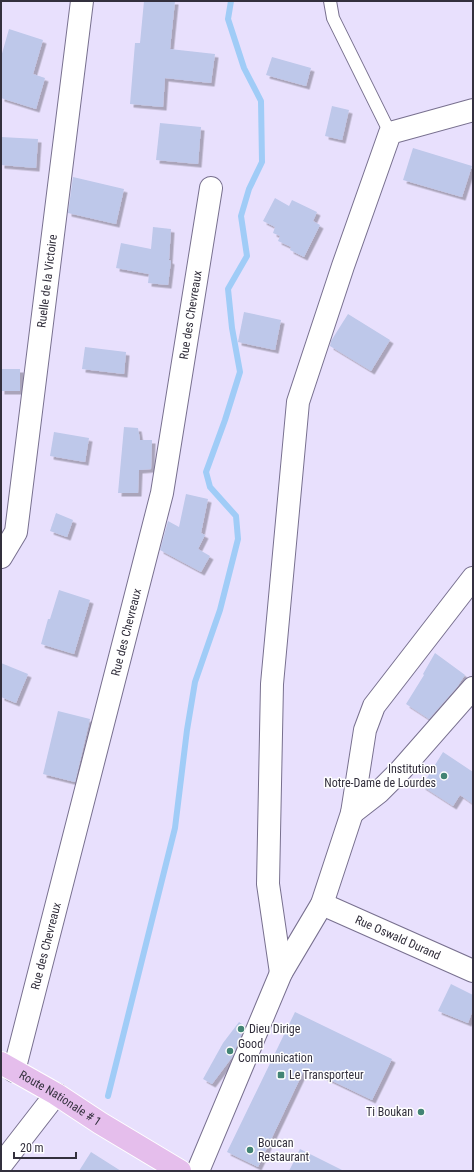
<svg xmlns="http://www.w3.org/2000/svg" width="474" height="1172" font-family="'Roboto Condensed',sans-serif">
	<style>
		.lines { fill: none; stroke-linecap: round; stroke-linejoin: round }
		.stream { stroke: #a0ccf7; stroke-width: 6 }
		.building { fill: #bec8ea; filter: url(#shadow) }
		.lane-casing { stroke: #78708f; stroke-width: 14 }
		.street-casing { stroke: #78708f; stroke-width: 24 }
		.primary-casing { stroke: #fff; stroke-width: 24 }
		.lane { stroke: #fff; stroke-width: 12 }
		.street { stroke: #fff; stroke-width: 22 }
		.primary { stroke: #e5beec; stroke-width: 22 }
		.poi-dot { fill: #428474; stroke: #fff; stroke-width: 1.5 }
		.labels { text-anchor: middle; stroke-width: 3; stroke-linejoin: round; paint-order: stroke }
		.street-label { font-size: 12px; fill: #33303d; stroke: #fff }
		.poi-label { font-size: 12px; fill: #33303d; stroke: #fff; text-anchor: start }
	</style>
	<defs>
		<filter id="shadow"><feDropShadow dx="3.5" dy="3.5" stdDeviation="0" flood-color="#0004"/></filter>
	</defs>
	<rect width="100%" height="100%" fill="#e8e0fd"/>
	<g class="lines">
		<!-- stream -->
		<path class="stream" d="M 108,1096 L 175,828 L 187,730 L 195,682 L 220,610 L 238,539 L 236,516 L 210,487 L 206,472 L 225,420 L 240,372 L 232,328 L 228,289 L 247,256 L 241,216 L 249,189 L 262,162 L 261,101 L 244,68 L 228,19 L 231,1"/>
	</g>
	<!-- building -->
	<g class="building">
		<path d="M 144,1 L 175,1 L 170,49 L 215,54 L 211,83 L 165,78 L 163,107 L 130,104 L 135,43 L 140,43 Z"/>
		<path d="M 9,29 L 43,40 L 33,74 L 45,78 L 36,109 L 1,98 L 1,57 Z"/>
		<path d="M 272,57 L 311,68 L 306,86 L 266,75 Z"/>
		<path d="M 332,106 L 349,110 L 342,140 L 325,136 Z"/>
		<path d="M 160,123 L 201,127 L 198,164 L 156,160 Z"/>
		<path d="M 1,137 L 38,139 L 36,168 L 1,165 Z"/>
		<path d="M 413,148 L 472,166 L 462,197 L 403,180 Z"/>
		<path d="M 73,177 L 124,189 L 116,224 L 68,213 Z"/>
		<path d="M 275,198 L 289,206 L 292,200 L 317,212 L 313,221 L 320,225 L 304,257 L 290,250 L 291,247 L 278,241 L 280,236 L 273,233 L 275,227 L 263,221 Z"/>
		<path d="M 153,227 L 171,229 L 169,260 L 171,261 L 168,285 L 148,283 L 149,274 L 116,268 L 121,243 L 151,249 Z"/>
		<path d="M 244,312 L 281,320 L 275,350 L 238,342 Z"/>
		<path d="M 348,314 L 390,340 L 371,371 L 330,346 L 331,341 Z"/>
		<path d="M 85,347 L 126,352 L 124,374 L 82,369 Z"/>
		<rect x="1" y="369" width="19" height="22"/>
		<path d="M 124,427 L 138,428 L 140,440 L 152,440 L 151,469 L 139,470 L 138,493 L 118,493 Z"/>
		<path d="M 54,432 L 89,438 L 85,462 L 50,456 Z"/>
		<path d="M 186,494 L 208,499 L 201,533 L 205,535 L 198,549 L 210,556 L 201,572 L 160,550 L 168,521 L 179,527 Z"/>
		<path d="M 56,513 L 73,520 L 67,537 L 50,531 Z"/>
		<path d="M 59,590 L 90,600 L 74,654 L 41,644 L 48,619 L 50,619 Z"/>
		<path d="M 435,653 L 465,675 L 457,687 L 429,719 L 406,704 L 424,675 L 423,674 Z"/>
		<path d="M 1,663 L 28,674 L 16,703 L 1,697 Z"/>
		<path d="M 58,711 L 90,719 L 75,782 L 43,774 Z"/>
		<path d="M 443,752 L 473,772 L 473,804 L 460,795 L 453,806 L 422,786 Z"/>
		<path d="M 451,984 L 473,995 L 473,1010 L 468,1023 L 438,1011 Z"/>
		<path d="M 295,1012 L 392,1059 L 372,1100 L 305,1068 L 258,1167 L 227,1152 Z"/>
		<path d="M 239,1022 L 245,1026 L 233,1056 L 212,1084 L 203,1079 L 223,1043 Z"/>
		<path d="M 300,1149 L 344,1171 L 289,1171 Z"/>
		<path d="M 91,1152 L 121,1171 L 79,1171 Z"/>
	</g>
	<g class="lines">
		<!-- lane casing -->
		<g class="lane-casing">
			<path id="lane" d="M 330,1 L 333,18 L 390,133"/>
		</g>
		<!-- street casing -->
		<g class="street-casing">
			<g id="street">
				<path id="s1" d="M 1,557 L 16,532 L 82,1"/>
				<path d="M 352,813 L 379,792 L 401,770 L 473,688"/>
				<path id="s2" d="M 322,904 L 473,971"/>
				<path d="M 281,973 L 268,884 L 272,684 L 298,402 L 343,266 L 390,133 L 473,110"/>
				<path id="s3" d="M 14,1071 L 162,493 L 211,188"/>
				<path d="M 1,1165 L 56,1094"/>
				<path d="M 198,1171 L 281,973 L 322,904 L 352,813 L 365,730 L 374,706 L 473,578"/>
			</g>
		</g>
		<!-- primary casing -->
		<g class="primary-casing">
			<g id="primary">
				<path id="s4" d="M 1,1063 L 56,1094 L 100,1123 L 180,1171"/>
			</g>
		</g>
		<!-- lane -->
		<use href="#lane" class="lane"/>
		<!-- street -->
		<use href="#street" class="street"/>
		<!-- primary -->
		<use href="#primary" class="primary"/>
	</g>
	<!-- markers -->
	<g class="poi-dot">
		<circle cx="444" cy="776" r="4"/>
		<circle cx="241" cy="1029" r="4"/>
		<circle cx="230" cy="1051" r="4"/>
		<rect x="277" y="1071" width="8" height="8" rx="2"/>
		<circle cx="421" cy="1112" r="4"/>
		<circle cx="250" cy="1150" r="4"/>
	</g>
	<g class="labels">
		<!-- street labels -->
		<g class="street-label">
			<text dy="4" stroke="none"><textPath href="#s1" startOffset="282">Ruelle de la Victoire</textPath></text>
			<text dy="4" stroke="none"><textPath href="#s3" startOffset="777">Rue des Chevreaux</textPath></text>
			<text dy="4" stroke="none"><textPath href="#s3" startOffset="453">Rue des Chevreaux</textPath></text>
			<text dy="4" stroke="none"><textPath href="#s2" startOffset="83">Rue Oswald Durand</textPath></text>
			<text dy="4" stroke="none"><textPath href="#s3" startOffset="129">Rue des Chevreaux</textPath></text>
			<text dy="4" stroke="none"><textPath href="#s4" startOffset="69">Route Nationale # 1</textPath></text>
		</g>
		<!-- poi labels -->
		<g class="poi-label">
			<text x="436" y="773" text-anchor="end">Institution<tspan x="436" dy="14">Notre-Dame de Lourdes</tspan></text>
			<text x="249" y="1033">Dieu Dirige</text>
			<text x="238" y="1048">Good<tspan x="238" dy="14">Communication</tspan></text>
			<text x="289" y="1079">Le Transporteur</text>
			<text x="413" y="1116" text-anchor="end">Ti Boukan</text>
			<text x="258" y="1147">Boucan<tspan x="258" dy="14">Restaurant</tspan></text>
		</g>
	</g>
	<!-- border -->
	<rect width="474" height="1172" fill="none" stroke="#33303d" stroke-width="4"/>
	<!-- scale -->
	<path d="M14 1152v6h62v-6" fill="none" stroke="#33303d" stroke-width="2"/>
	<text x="20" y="1152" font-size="12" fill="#33303d" stroke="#ffffff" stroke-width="3" paint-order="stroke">20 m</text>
</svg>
